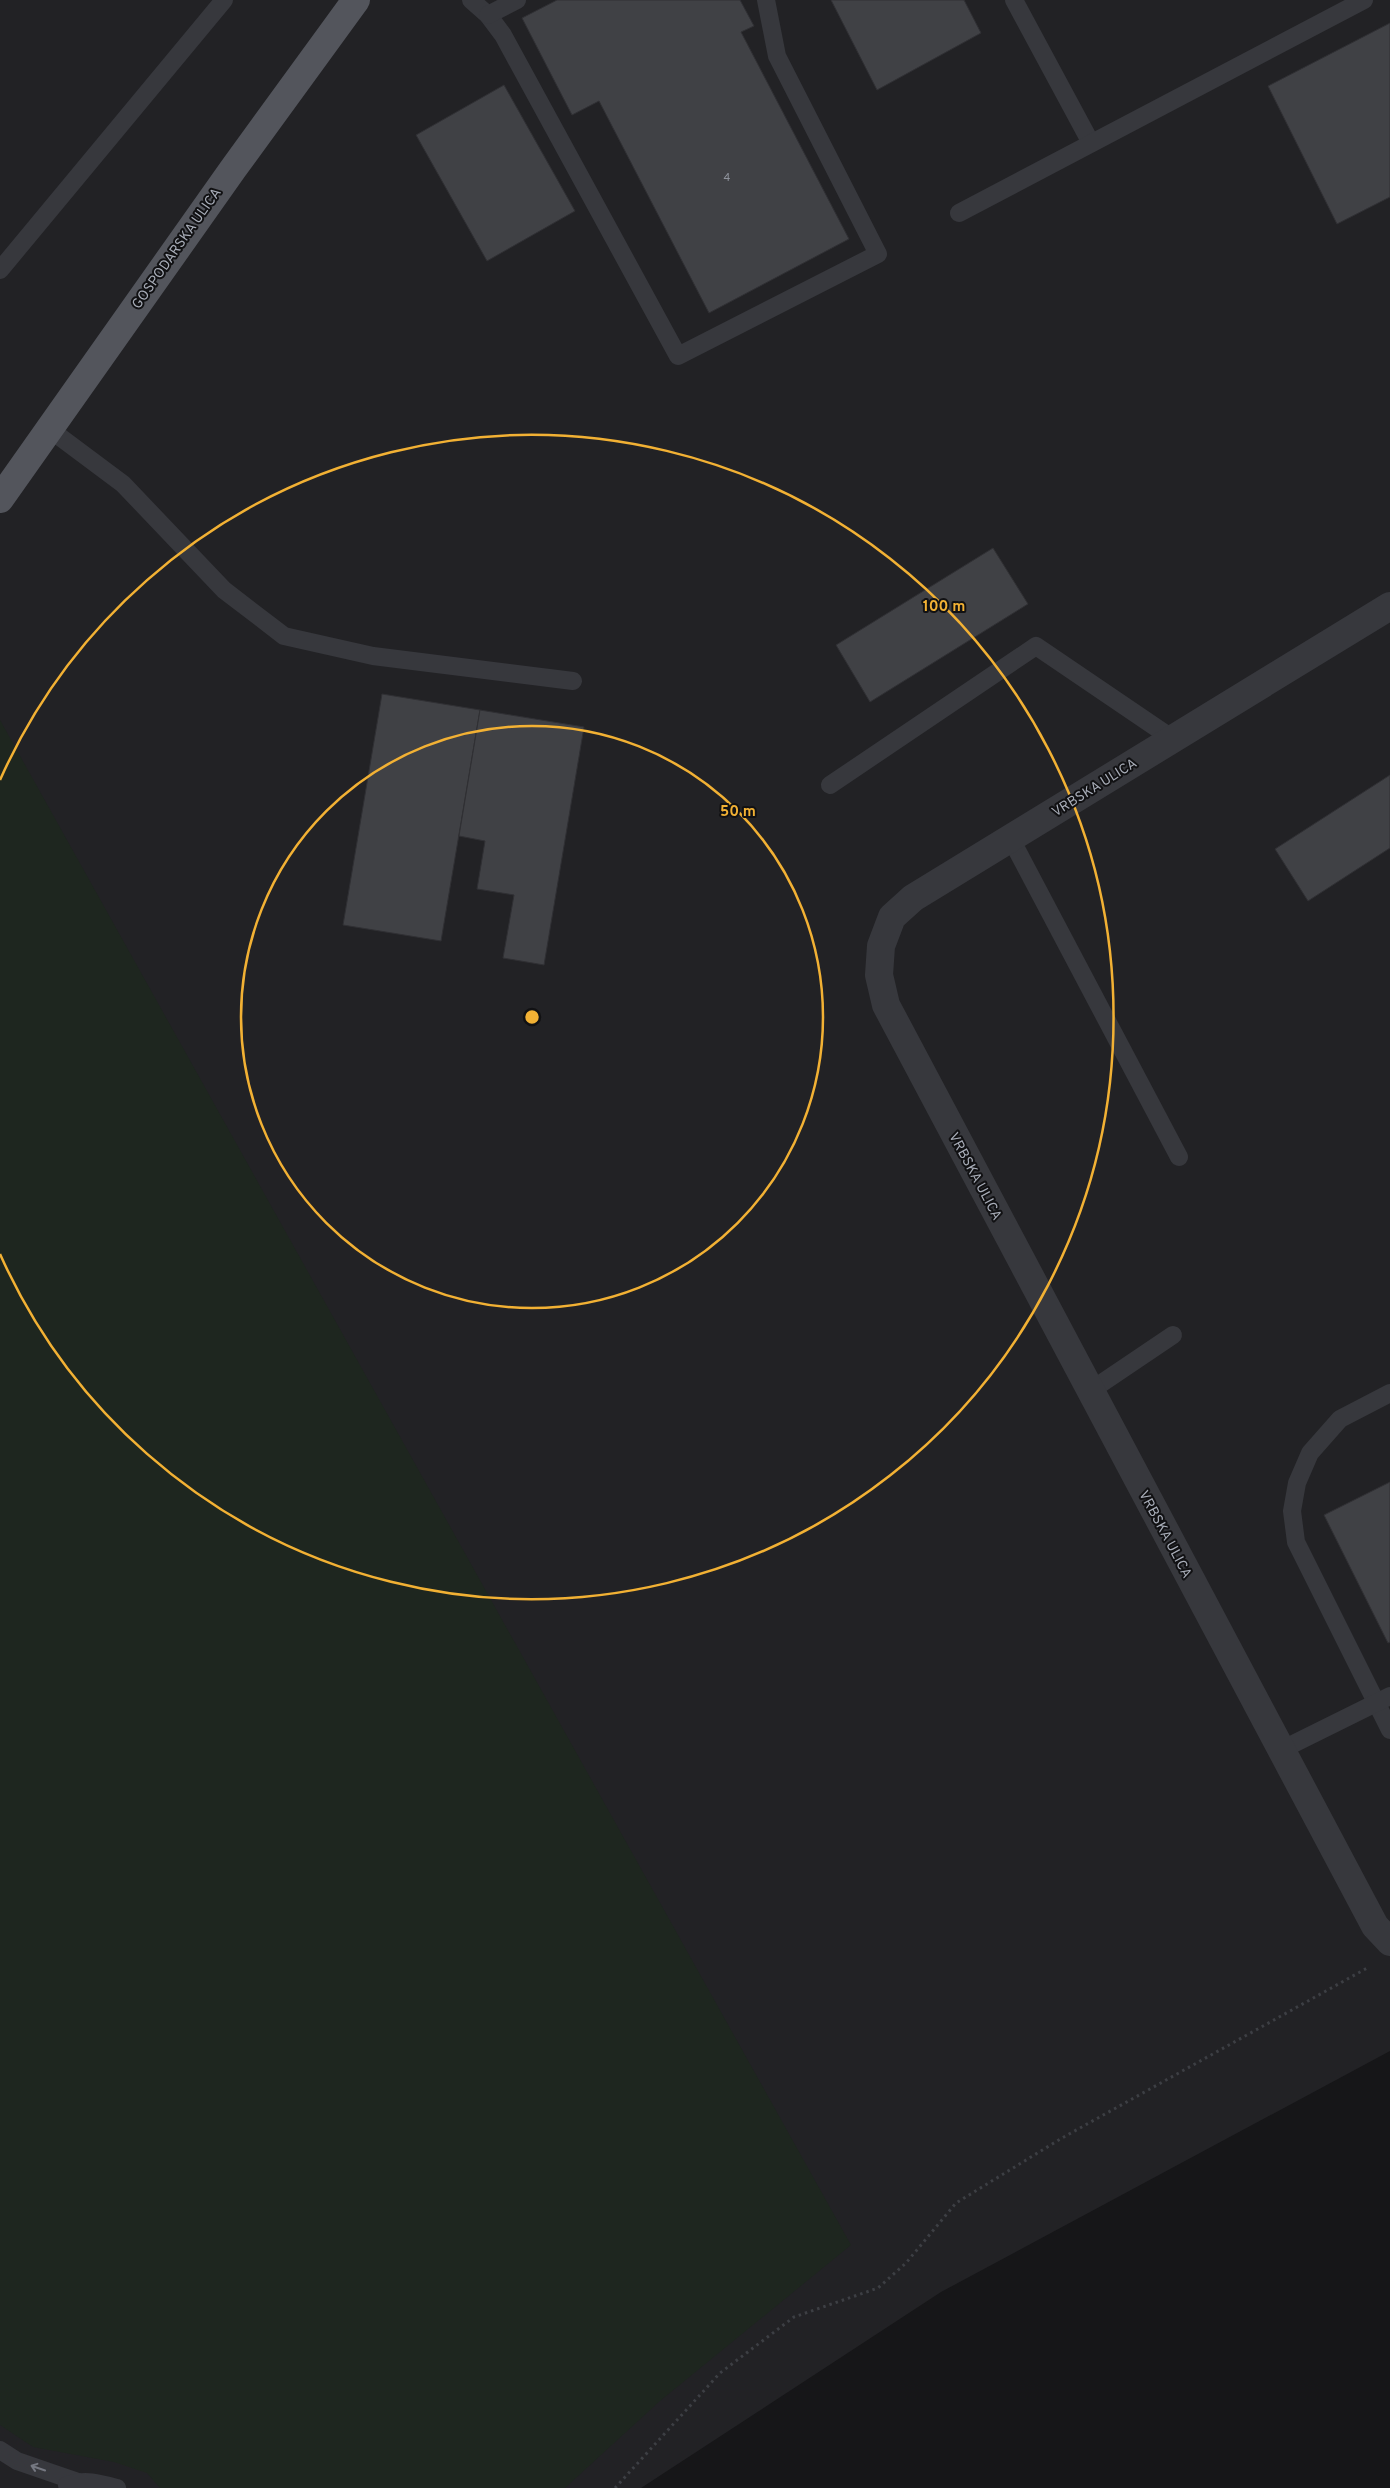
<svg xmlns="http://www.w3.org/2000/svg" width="1390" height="2488" font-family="Overpass,sans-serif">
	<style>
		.built { fill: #222225 }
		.green { fill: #1e261f }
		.building { fill: #404145; stroke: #303034 }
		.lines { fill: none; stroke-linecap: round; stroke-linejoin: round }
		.path { stroke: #3d3f44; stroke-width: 3; stroke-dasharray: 2.5 4; stroke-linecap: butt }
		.lane { stroke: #37383d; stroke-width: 18 }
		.street { stroke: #37383d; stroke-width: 28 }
		.primary { stroke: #53555c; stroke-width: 28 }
		.oneway { stroke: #757881 }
		.ring { fill: none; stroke: #f2b134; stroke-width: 2.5 }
		.labels { text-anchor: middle; stroke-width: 4; stroke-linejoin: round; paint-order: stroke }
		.number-label { font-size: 11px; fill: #8e929b }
		.street-label { font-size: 14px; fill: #a8adb8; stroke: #111113 }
		.centre { fill: #f2b134; stroke: #111113; stroke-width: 2.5 }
		.ring-label { font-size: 15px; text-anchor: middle; font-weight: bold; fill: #f2b134; stroke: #111113; stroke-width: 4; stroke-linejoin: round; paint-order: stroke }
	</style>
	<rect width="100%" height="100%" fill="#161618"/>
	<!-- built -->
	<path class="built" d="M 0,0 L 1390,0 L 1390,2051 L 941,2292 L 641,2488 L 0,2488 Z"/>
	<!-- green -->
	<path class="green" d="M 0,720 L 851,2245 L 660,2401 L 565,2488 L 160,2488 L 147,2473 L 114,2462 L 33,2447 L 0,2425 Z"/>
	<!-- building -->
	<g class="building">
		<path d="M 557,0 L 740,0 L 754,26 L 741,32 L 849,239 L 709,313 L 599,101 L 572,115 L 522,18 Z"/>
		<path d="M 831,0 L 964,0 L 981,33 L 877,90 Z"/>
		<path d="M 1390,23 L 1390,197 L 1337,224 L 1268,86 Z"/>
		<path d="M 504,85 L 575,211 L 487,261 L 416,135 Z"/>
		<path d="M 993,548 L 1028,604 L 870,702 L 836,645 Z"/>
		<path d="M 382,694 L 480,710 L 441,941 L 343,925 Z"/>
		<path d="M 480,710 L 584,727 L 544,965 L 503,958 L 514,895 L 477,889 L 485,841 L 459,836 Z"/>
		<path d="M 1390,775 L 1390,848 L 1308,901 L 1275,849 Z"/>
		<path d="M 1390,1482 L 1390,1642 L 1388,1643 L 1324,1515 Z"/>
	</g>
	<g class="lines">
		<!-- path -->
		<path class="path" d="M 615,2488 L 720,2373 L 794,2317 L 878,2288 L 906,2263 L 956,2203 L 1062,2138 L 1369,1967"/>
		<!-- lane -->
		<g class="lane">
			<path d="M 471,0 L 488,15 L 503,35 L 678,356 L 878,254 L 777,56 L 766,0"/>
			<path d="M 1014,0 L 1091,143"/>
			<path d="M 488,15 L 517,0"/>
			<path d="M 959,213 L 1364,0"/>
			<path d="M 0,270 L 224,0"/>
			<path d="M 48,428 L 123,484 L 224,590 L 284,636 L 373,656 L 573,681"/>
			<path d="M 830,785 L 1036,646 L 1173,739"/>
			<path d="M 1011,839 L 1179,1157"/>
			<path d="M 1090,1391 L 1173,1335"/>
			<path d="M 1390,1393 L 1340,1419 L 1310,1453 L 1297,1483 L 1292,1511 L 1296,1542 L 1390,1730"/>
			<path d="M 1281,1750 L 1390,1696"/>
			<path d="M 0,2450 L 17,2461 L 78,2482"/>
			<path d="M 67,2485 C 85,2479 99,2483 117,2488"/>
		</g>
		<!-- street -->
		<path class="street" d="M 1390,606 L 913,898 L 892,917 L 881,946 L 879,975 L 886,1005 L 1375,1926 L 1390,1942"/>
		<!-- primary -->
		<path class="primary" d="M 0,499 L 233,169 L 356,0"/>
	</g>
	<!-- one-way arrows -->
	<defs><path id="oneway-shaft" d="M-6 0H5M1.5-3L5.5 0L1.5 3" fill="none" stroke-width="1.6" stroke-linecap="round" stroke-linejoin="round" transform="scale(1.25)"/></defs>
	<use class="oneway" href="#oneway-shaft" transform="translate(38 2468) rotate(-161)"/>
	<!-- distance rings -->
	<g class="ring">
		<circle cx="532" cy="1017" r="291"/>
		<path d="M0 780A582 582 0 1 1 0 1254"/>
	</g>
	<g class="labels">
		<!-- number labels -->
		<g class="number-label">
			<text x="727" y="181">4</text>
		</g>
		<!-- street labels -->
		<g class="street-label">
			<text transform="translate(176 248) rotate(-55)" y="5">GOSPODARSKA ULICA</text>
			<text transform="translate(1094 787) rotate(-32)" y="5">VRBSKA ULICA</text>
			<text transform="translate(976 1176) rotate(62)" y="5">VRBSKA ULICA</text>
			<text transform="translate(1166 1534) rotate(62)" y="5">VRBSKA ULICA</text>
		</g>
	</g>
	<circle cx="532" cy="1017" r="8" class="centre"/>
	<g class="ring-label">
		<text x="944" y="611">100 m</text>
		<text x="738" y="816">50 m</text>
	</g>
</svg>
